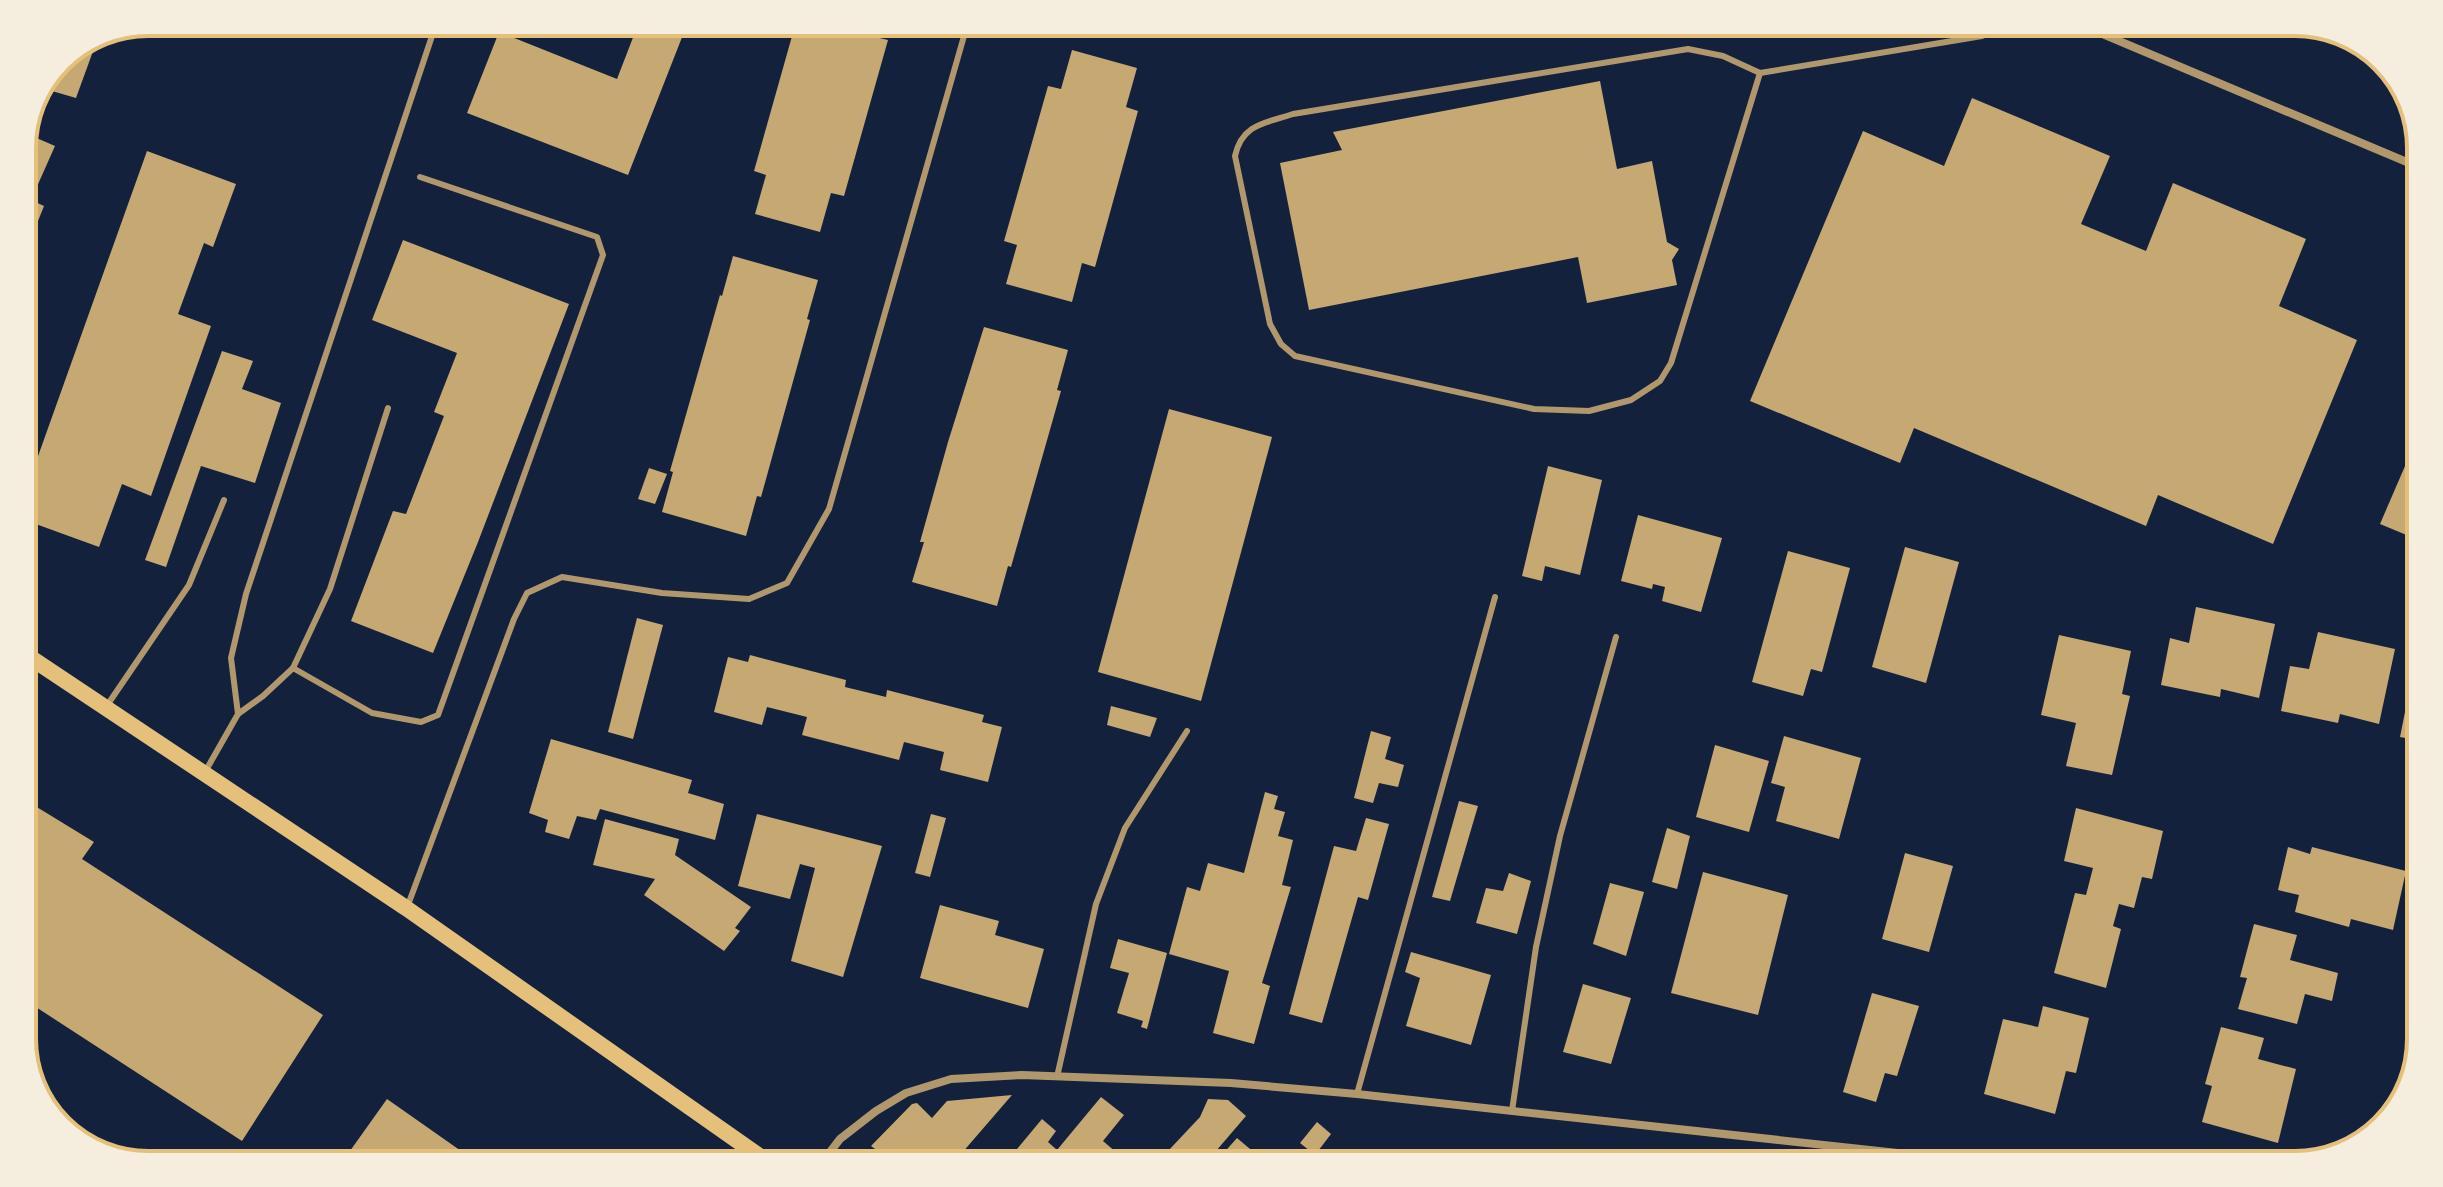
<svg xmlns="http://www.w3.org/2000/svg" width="2443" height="1187" font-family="Signika,sans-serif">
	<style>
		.building { fill: #c6a872 }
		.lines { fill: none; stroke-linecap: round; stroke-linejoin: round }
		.service { stroke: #b1986c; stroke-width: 6 }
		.minor { stroke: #b1986c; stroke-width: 8 }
		.secondary { stroke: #e5c07b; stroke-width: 16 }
		.rim { fill: none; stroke: #e5c07b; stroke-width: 4 }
	</style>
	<rect width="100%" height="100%" fill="#14213d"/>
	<!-- building -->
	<g class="building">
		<path d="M 639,22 L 688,22 L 628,175 L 467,113 L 499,32 L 617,79 Z"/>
		<path d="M 796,22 L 879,22 L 875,37 L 888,40 L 844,196 L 831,193 L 820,232 L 755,214 L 766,175 L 754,171 Z"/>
		<path d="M 1330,22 L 1404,22 L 1401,26 L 1369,37 Z"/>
		<path d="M 96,43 L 76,98 L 45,89 L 59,58 Z"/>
		<path d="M 1072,50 L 1137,68 L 1126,107 L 1138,111 L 1095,267 L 1082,263 L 1072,302 L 1006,284 L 1017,245 L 1004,241 L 1048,86 L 1061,89 Z"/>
		<path d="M 1600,81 L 1617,169 L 1652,161 L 1667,242 L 1679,249 L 1672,260 L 1677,285 L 1587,303 L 1578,257 L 1309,310 L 1280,163 L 1342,150 L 1333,132 Z"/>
		<path d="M 1972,98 L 2110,156 L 2081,224 L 2146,251 L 2173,183 L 2306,239 L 2279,306 L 2357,340 L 2273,544 L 2158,495 L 2146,526 L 1914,428 L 1900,463 L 1750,401 L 1863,131 L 1944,166 Z"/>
		<path d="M 25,133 L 55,146 L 31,200 L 44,206 L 22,261 L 22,140 Z"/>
		<path d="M 147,151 L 236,184 L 213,247 L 204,243 L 178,314 L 211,326 L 151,496 L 122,484 L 99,547 L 22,519 L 22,501 Z"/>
		<path d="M 403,240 L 569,304 L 478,542 L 433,653 L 351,621 L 393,511 L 406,514 L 444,416 L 434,412 L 457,353 L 372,320 Z"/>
		<path d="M 733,256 L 818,280 L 807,319 L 810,320 L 761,497 L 757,496 L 746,536 L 662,512 L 673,472 L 670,471 L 720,295 L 722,296 Z"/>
		<path d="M 984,327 L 1068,350 L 1057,390 L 1061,391 L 1011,567 L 1008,566 L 997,606 L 912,582 L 924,542 L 920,542 L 948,442 Z"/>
		<path d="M 222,351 L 253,361 L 242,389 L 281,403 L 255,483 L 201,466 L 166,567 L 145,560 Z"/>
		<path d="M 1169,409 L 1272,437 L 1201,701 L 1098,672 Z"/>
		<path d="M 2421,429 L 2421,541 L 2380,524 Z"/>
		<path d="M 1548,466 L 1602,480 L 1580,575 L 1545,566 L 1542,581 L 1522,576 Z"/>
		<path d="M 649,468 L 667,474 L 655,504 L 638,499 Z"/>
		<path d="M 1638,515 L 1722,538 L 1701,612 L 1662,601 L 1665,587 L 1653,584 L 1652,589 L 1621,581 Z"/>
		<path d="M 1905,547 L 1959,562 L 1926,683 L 1872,667 Z"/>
		<path d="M 1788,551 L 1850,568 L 1822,672 L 1811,669 L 1803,696 L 1752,682 Z"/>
		<path d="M 2196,607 L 2275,624 L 2259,698 L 2221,689 L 2220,697 L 2161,685 L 2170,638 L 2189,643 Z"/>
		<path d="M 637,618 L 663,625 L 633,739 L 608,732 Z"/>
		<path d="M 2318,632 L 2395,649 L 2379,724 L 2340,714 L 2338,723 L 2281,711 L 2290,666 L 2309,669 Z"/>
		<path d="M 2059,635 L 2131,651 L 2122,694 L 2130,696 L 2112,775 L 2066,766 L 2076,723 L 2041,715 Z"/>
		<path d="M 750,655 L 846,680 L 845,687 L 886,697 L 887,690 L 984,715 L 982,722 L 1002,727 L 988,782 L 940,770 L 944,752 L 904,742 L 899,760 L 802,735 L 807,717 L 767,707 L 762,725 L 714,712 L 728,657 L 748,662 Z"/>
		<path d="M 2409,692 L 2421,694 L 2421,741 L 2400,737 Z"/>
		<path d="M 1111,706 L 1157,718 L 1150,737 L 1107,725 Z"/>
		<path d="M 1371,731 L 1391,737 L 1385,759 L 1404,765 L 1398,787 L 1379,783 L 1373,803 L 1354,798 Z"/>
		<path d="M 1784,736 L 1861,758 L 1839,839 L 1776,821 L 1785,787 L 1771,783 Z"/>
		<path d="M 551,739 L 692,780 L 688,793 L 724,804 L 715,840 L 600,809 L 596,820 L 577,816 L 569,839 L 545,832 L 548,820 L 529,813 Z"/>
		<path d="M 1715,745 L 1769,761 L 1749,832 L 1696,817 Z"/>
		<path d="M 1265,792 L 1278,796 L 1274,809 L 1285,812 L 1278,836 L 1293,840 L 1282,885 L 1291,887 L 1262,983 L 1270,986 L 1254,1044 L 1213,1033 L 1229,971 L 1169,954 L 1187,887 L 1200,891 L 1208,863 L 1244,873 Z"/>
		<path d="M 22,798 L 94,842 L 82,859 L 323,1015 L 242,1141 L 22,998 Z"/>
		<path d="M 1459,801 L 1478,806 L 1450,901 L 1432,897 Z"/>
		<path d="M 2076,808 L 2163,831 L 2152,879 L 2142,877 L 2134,908 L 2119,904 L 2113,926 L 2121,929 L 2106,988 L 2054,973 L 2075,893 L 2086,895 L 2093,868 L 2064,861 Z"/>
		<path d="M 757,814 L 882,846 L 843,977 L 791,961 L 815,868 L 800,864 L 790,899 L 738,886 Z"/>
		<path d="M 931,814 L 946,818 L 930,877 L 915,873 Z"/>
		<path d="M 1366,818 L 1389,824 L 1368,900 L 1358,897 L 1322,1023 L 1289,1014 L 1334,846 L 1356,851 Z"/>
		<path d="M 605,819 L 679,839 L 675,855 L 751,907 L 735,928 L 740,931 L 724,951 L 644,895 L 655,879 L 593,865 Z"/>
		<path d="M 1667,828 L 1690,836 L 1677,889 L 1652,882 Z"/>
		<path d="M 2288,847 L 2310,854 L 2312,847 L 2406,871 L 2393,930 L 2351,919 L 2349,927 L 2295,912 L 2299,895 L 2278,890 Z"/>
		<path d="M 1905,853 L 1953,866 L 1929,952 L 1882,939 Z"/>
		<path d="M 1703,872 L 1788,895 L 1758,1015 L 1671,993 Z"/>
		<path d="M 1509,873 L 1531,881 L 1517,934 L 1476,923 L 1486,888 L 1503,891 Z"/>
		<path d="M 1610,883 L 1644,892 L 1626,956 L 1593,944 Z"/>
		<path d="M 940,905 L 999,921 L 995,935 L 1044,949 L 1028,1008 L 920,978 Z"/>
		<path d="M 2254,924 L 2297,935 L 2290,960 L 2338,973 L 2332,1001 L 2305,994 L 2297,1024 L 2238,1009 L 2247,978 L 2240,977 Z"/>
		<path d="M 1118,939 L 1167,953 L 1147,1029 L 1141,1027 L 1143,1021 L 1117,1013 L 1129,973 L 1110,968 Z"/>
		<path d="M 1411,952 L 1491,975 L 1471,1045 L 1406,1026 L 1420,978 L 1405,972 Z"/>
		<path d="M 1583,984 L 1631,998 L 1611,1064 L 1563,1052 Z"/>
		<path d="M 1872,993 L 1919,1006 L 1897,1076 L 1885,1073 L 1876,1102 L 1843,1092 Z"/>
		<path d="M 2043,1006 L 2089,1018 L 2076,1073 L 2066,1071 L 2055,1114 L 1984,1094 L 2003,1019 L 2038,1027 Z"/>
		<path d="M 2221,1027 L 2264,1038 L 2258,1059 L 2296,1069 L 2278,1143 L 2202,1122 L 2212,1086 L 2205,1084 Z"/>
		<path d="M 1012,1095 L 955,1161 L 960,1165 L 897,1165 L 871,1146 L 912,1104 L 917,1103 L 932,1118 L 947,1101 Z"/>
		<path d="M 1101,1097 L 1124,1115 L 1103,1141 L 1131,1165 L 1015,1165 L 1008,1160 L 1042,1119 L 1056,1131 L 1048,1142 L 1057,1150 Z"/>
		<path d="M 387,1099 L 481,1165 L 340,1165 Z"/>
		<path d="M 1208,1099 L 1228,1100 L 1246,1116 L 1204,1165 L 1184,1165 L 1168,1151 L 1200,1117 Z"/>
		<path d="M 1317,1122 L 1331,1134 L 1315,1155 L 1300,1143 Z"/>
		<path d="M 1237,1138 L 1269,1165 L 1213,1165 Z"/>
	</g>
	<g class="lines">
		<!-- service -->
		<g class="service">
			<path d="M 1760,73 L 1723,56 L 1688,49 L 1293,114 C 1265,123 1242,124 1235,156 L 1270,324 L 1281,344 L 1295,356 L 1534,409 L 1589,411 L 1631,400 L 1660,381 L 1671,363 L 1760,73 L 1982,36 L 2014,22"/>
			<path d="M 293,668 L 372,713 L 421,722 L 438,715 L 603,255 L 597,237 L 420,177"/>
			<path d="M 106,707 L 189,585 L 224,500"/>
			<path d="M 238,714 L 231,658 L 246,594 L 433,33"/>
			<path d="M 205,772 L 238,714 L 263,696 L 293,668 L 330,589 L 388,408"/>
			<path d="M 408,905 L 514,619 L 527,593 L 562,577 L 662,593 L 749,599 L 787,583 L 829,509 L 968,22"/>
			<path d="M 1057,1077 L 1096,904 L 1125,828 L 1187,731"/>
			<path d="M 1357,1094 L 1495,597"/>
			<path d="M 1512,1111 L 1536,947 L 1560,836 L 1616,637"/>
		</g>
		<!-- minor -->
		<g class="minor">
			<path d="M 2074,22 L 2421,168"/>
			<path d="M 820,1165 L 840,1139 L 876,1111 L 906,1093 L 951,1079 L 1022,1075 L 1231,1083 L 1357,1094 L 2008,1165"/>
		</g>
		<!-- secondary -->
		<path class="secondary" d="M 22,652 L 406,908 L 772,1165"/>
	</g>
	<!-- crop -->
	<path d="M0 0H2443V1187H0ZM148 36H2295A112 112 0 0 1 2407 148V1039A112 112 0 0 1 2295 1151H148A112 112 0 0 1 36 1039V148A112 112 0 0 1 148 36Z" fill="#f5edde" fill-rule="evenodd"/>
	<path class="rim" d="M148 36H2295A112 112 0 0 1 2407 148V1039A112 112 0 0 1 2295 1151H148A112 112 0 0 1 36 1039V148A112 112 0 0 1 148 36Z"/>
</svg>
